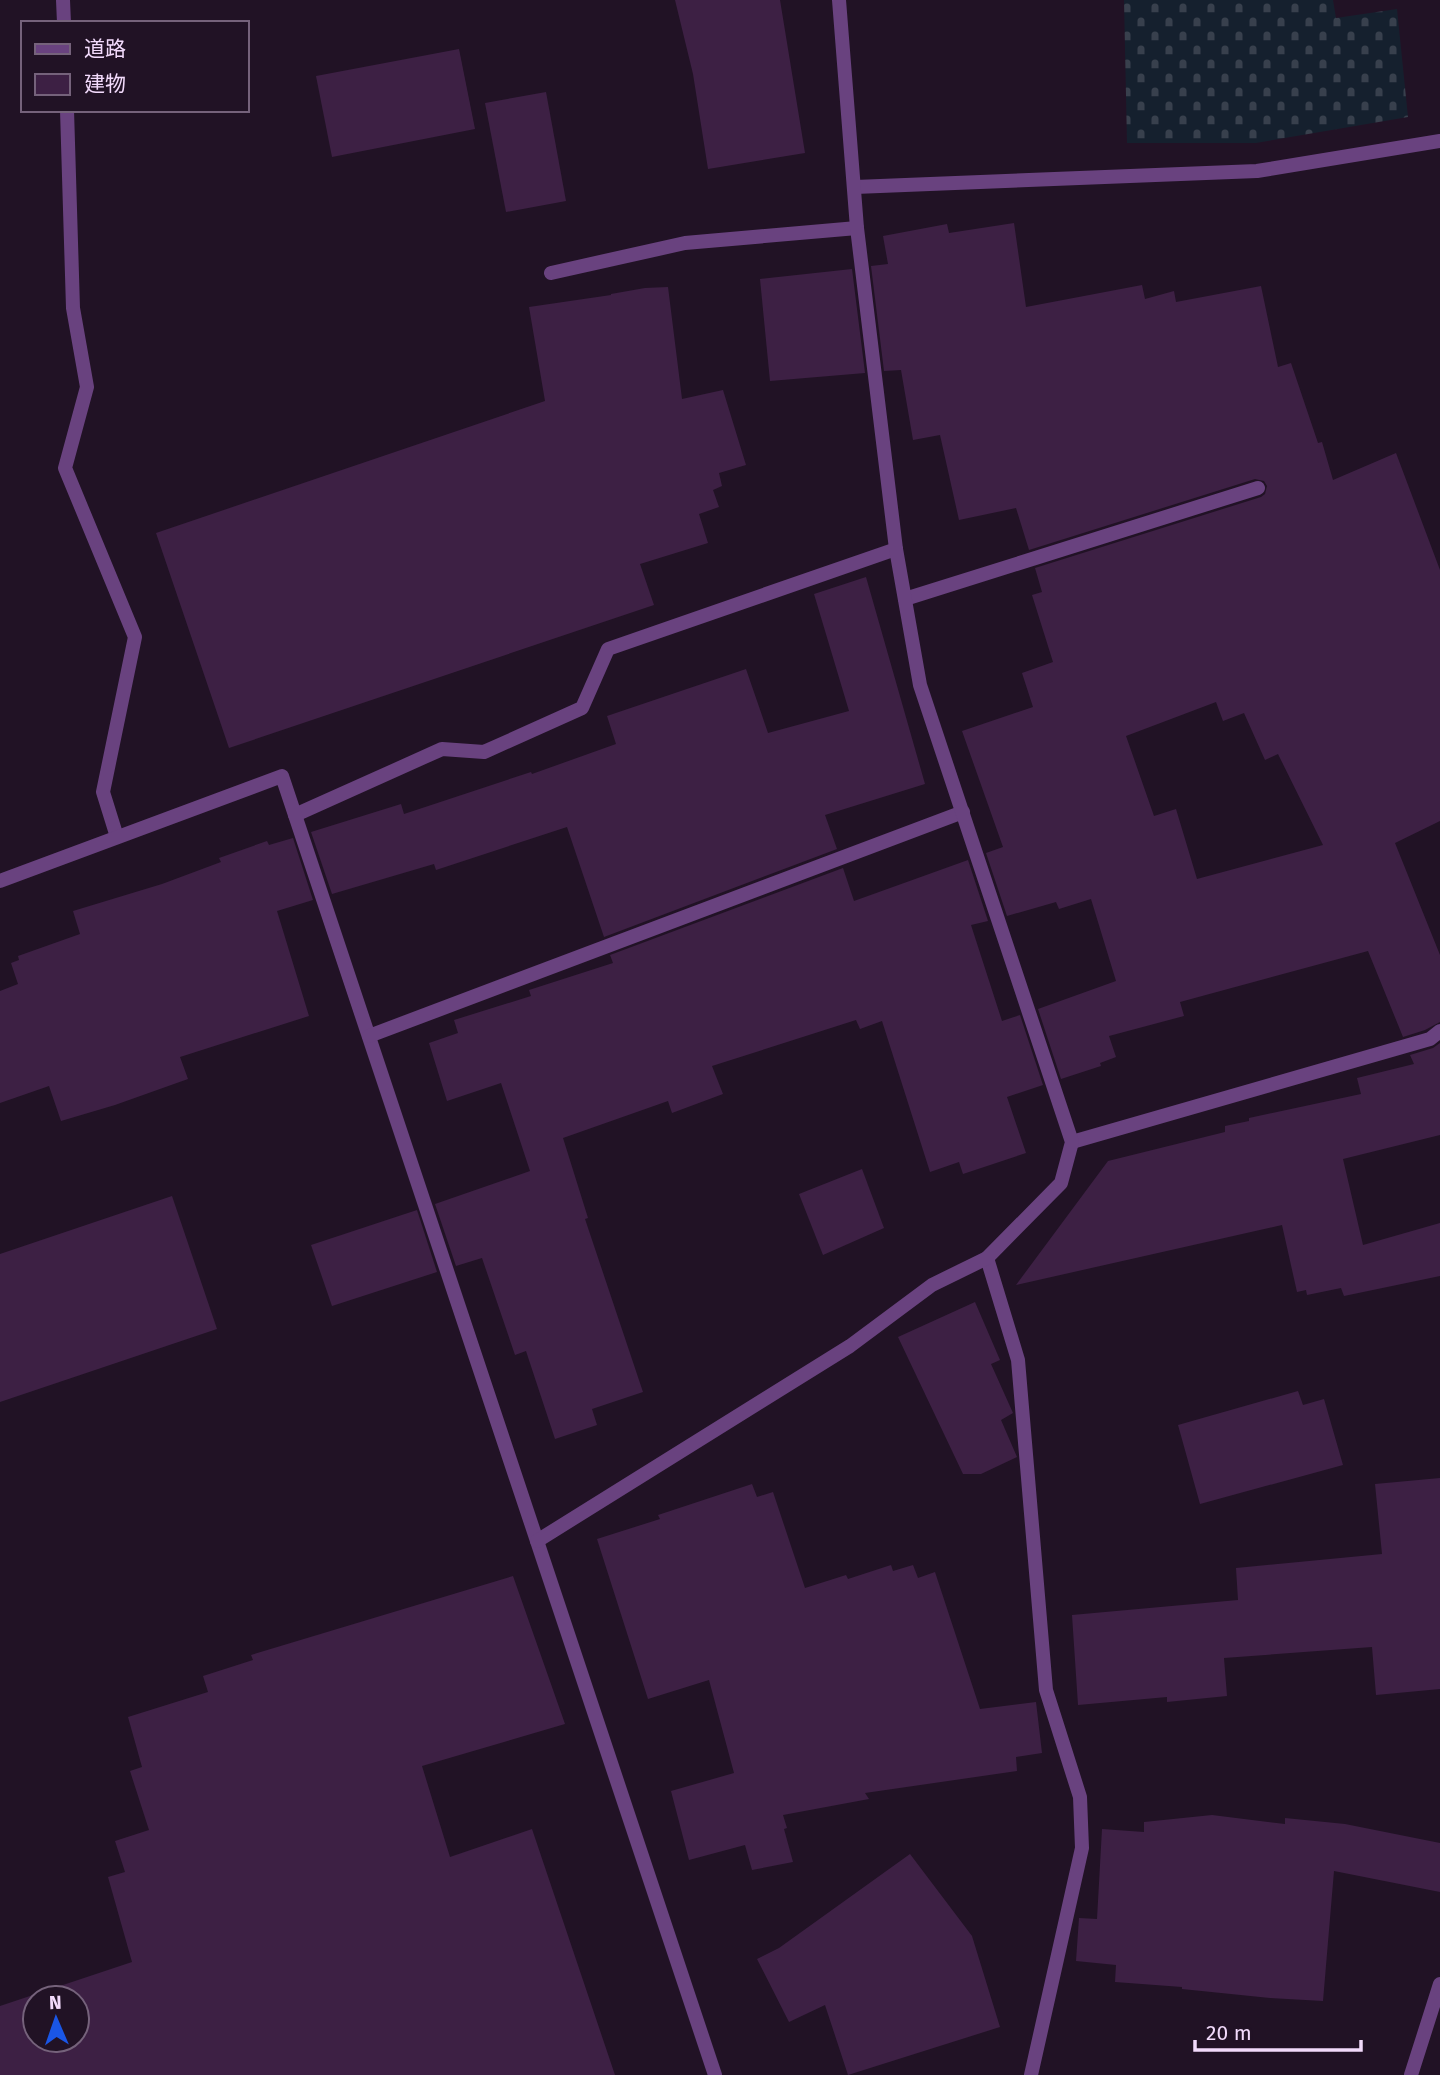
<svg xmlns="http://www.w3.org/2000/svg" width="1440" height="2075" font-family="'Fira Sans','Noto Sans JP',sans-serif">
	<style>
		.cemetery { fill: url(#cemetery-stones) }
		.building { fill: #3d2044; fill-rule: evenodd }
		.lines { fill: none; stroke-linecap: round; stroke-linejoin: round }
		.service { stroke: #69427f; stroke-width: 14 }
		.minor { stroke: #69427f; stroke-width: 14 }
	</style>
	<defs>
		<pattern id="cemetery-stones" width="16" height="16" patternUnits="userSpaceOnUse" patternTransform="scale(1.75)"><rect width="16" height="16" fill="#15202e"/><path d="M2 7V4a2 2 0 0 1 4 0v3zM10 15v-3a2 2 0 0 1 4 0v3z" fill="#38404d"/></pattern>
	</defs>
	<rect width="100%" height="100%" fill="#211225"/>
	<!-- cemetery -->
	<path class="cemetery" d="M 1124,0 L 1333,0 L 1336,18 L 1397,9 L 1408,117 L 1256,143 L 1127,143 Z"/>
	<!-- building -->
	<g class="building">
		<path d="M 675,0 L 780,0 L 805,153 L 708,169 L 693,74 Z"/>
		<path d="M 459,49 L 475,129 L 332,157 L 316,76 Z"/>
		<path d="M 546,92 L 566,201 L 506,212 L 485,103 Z"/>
		<path d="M 1014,223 L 1026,307 L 1142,285 L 1145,299 L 1174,291 L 1176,302 L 1261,286 L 1278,367 L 1291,363 L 1318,443 L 1322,442 L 1333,480 L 1396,453 L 1440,570 L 1440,821 L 1395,843 L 1440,955 L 1440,1022 L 1425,1030 L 1403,1037 L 1368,951 L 1180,1002 L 1184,1016 L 1109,1036 L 1116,1057 L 1100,1063 L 1101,1066 L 1061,1079 L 1038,1009 L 1116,981 L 1091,899 L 1059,909 L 1056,902 L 1007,916 L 986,853 L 1003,847 L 962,731 L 1033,707 L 1022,673 L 1053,662 L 1032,595 L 1042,592 L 1035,568 L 1261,497 L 1265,494 L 1267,486 L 1264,481 L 1255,479 L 1029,550 L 1016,508 L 959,520 L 940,435 L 913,440 L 901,370 L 884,371 L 871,266 L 888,264 L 883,236 L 947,224 L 949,233 ZM 1216,702 L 1223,721 L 1244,713 L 1265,760 L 1278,754 L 1323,845 L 1197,879 L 1176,809 L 1154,816 L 1126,736 Z"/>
		<path d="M 852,269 L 865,373 L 770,381 L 760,279 Z"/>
		<path d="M 668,287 L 682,399 L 723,390 L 746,465 L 719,473 L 722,486 L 713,490 L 719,507 L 699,514 L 708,543 L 640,564 L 654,605 L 229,748 L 156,533 L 545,401 L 529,307 L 611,295 L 611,294 L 645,288 Z"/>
		<path d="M 866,577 L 925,784 L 825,815 L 837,849 L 604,937 L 567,827 L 436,870 L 434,864 L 332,894 L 311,832 L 401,804 L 404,814 L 531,772 L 532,774 L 616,744 L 607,716 L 746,669 L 768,733 L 849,711 L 814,594 Z"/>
		<path d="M 293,838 L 313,900 L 277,911 L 309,1016 L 180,1057 L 188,1079 L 115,1105 L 61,1121 L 49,1086 L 0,1103 L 0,991 L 18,984 L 11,963 L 19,960 L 18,956 L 80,934 L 73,911 L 162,884 L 221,862 L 219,858 L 267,841 L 269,845 Z"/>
		<path d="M 968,860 L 988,921 L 971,925 L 1002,1021 L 1020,1015 L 1043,1085 L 1007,1097 L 1026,1153 L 963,1174 L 959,1162 L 930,1172 L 882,1021 L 860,1029 L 856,1020 L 712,1066 L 723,1094 L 672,1113 L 668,1101 L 563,1138 L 588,1218 L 585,1219 L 643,1392 L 592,1409 L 597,1425 L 555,1439 L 526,1351 L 515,1355 L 482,1258 L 456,1266 L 435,1204 L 530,1171 L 501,1083 L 447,1101 L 429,1043 L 458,1033 L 454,1020 L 531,996 L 529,990 L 613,963 L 610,955 L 843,868 L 854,901 Z"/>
		<path d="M 1440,1043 L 1440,1135 L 1343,1159 L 1363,1245 L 1440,1223 L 1440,1276 L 1344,1296 L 1341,1288 L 1307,1295 L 1306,1290 L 1297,1292 L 1282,1225 L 1016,1285 L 1108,1161 L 1225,1132 L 1225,1126 L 1249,1121 L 1249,1118 L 1361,1094 L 1357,1078 L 1414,1064 L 1410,1055 L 1433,1048 Z"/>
		<path d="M 862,1169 L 884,1228 L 823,1255 L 799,1194 Z"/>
		<path d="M 172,1196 L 217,1329 L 0,1402 L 0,1254 Z"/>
		<path d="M 417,1210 L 437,1272 L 332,1306 L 311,1245 Z"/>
		<path d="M 975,1302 L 1000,1360 L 991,1364 L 1013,1413 L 1001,1420 L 1017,1457 L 981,1474 L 963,1474 L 898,1337 Z"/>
		<path d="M 1298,1391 L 1303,1405 L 1324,1399 L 1343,1465 L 1200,1504 L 1178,1425 Z"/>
		<path d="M 1440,1478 L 1440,1689 L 1376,1695 L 1372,1647 L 1224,1658 L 1227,1696 L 1167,1702 L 1167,1697 L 1078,1705 L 1072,1615 L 1238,1600 L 1236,1568 L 1382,1554 L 1375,1484 Z"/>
		<path d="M 752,1484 L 757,1497 L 773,1492 L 805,1588 L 846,1575 L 848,1579 L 891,1565 L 893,1571 L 913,1565 L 918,1578 L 935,1572 L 980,1709 L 1036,1702 L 1042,1753 L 1016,1757 L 1017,1771 L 865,1793 L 869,1799 L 783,1815 L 787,1828 L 784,1829 L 793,1862 L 752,1870 L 745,1845 L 689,1860 L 671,1791 L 734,1773 L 709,1680 L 648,1699 L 597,1539 L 660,1519 L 658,1515 Z"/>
		<path d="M 513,1576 L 565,1724 L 422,1766 L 450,1857 L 532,1829 L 615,2075 L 0,2075 L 0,2006 L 132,1962 L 108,1877 L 125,1872 L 115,1841 L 149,1830 L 130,1771 L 142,1767 L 128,1717 L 208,1692 L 203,1676 L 253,1660 L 251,1655 ZM 35,1998 L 77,1998 L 77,2040 L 35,2040 Z"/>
		<path d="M 1212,1815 L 1285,1824 L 1285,1818 L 1345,1824 L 1440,1843 L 1440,1892 L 1334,1871 L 1323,2001 L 1270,1998 L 1182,1989 L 1182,1987 L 1115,1982 L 1116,1965 L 1076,1961 L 1079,1918 L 1097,1919 L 1102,1829 L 1144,1832 L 1144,1822 Z"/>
		<path d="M 910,1854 L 972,1936 L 1000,2027 L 848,2075 L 825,2005 L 789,2022 L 757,1959 L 779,1948 Z"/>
	</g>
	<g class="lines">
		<!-- service -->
		<path class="service" d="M 987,1258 L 1018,1360 L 1046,1690 L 1080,1797 L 1082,1848 L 1031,2075"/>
		<!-- minor -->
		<g class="minor">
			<path d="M 63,0 L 64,23"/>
			<path d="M 67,110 L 73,308 L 87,387 L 65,468 L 135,637 L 103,792 L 117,837"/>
			<path d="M 855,187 L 1257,171 L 1440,141"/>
			<path d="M 551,273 L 685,243 L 857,228"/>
			<path d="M 905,599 L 1258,488"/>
			<path d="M 295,815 L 442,749 L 484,752 L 582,708 L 608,649 L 896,549"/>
			<path d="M 0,881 L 282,776 L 715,2075"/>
			<path d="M 369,1036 L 963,812"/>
			<path d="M 1072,1142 L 1430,1039 L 1440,1031"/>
			<path d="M 537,1541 L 850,1346 L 932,1285 L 987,1258 L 1061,1183 L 1072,1142 L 920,685 L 896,549 L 857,228 L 839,0"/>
			<path d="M 1411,2075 L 1440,1984"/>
		</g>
	</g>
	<!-- legend -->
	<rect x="21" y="21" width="228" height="91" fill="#211225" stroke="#75627b" stroke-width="2"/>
	<rect x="35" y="44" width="35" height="10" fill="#69427f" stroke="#75627b" stroke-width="2"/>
	<text x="84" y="56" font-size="21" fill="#f2dafb">道路</text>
	<rect x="35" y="74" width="35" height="21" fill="#3d2044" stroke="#75627b" stroke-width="2"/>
	<text x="84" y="91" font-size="21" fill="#f2dafb">建物</text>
	<!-- north arrow -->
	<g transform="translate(56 2019) rotate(358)"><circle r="33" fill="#211225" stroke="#75627b" stroke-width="2"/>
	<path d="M0-5L12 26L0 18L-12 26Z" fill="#1a56e6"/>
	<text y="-10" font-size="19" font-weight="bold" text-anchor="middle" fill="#f2dafb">N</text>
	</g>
	<!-- scale -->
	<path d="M1195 2040v10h166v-10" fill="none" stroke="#f2dafb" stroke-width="3.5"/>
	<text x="1206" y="2040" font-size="21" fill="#f2dafb" stroke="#211225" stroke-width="5" paint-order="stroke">20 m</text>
</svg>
